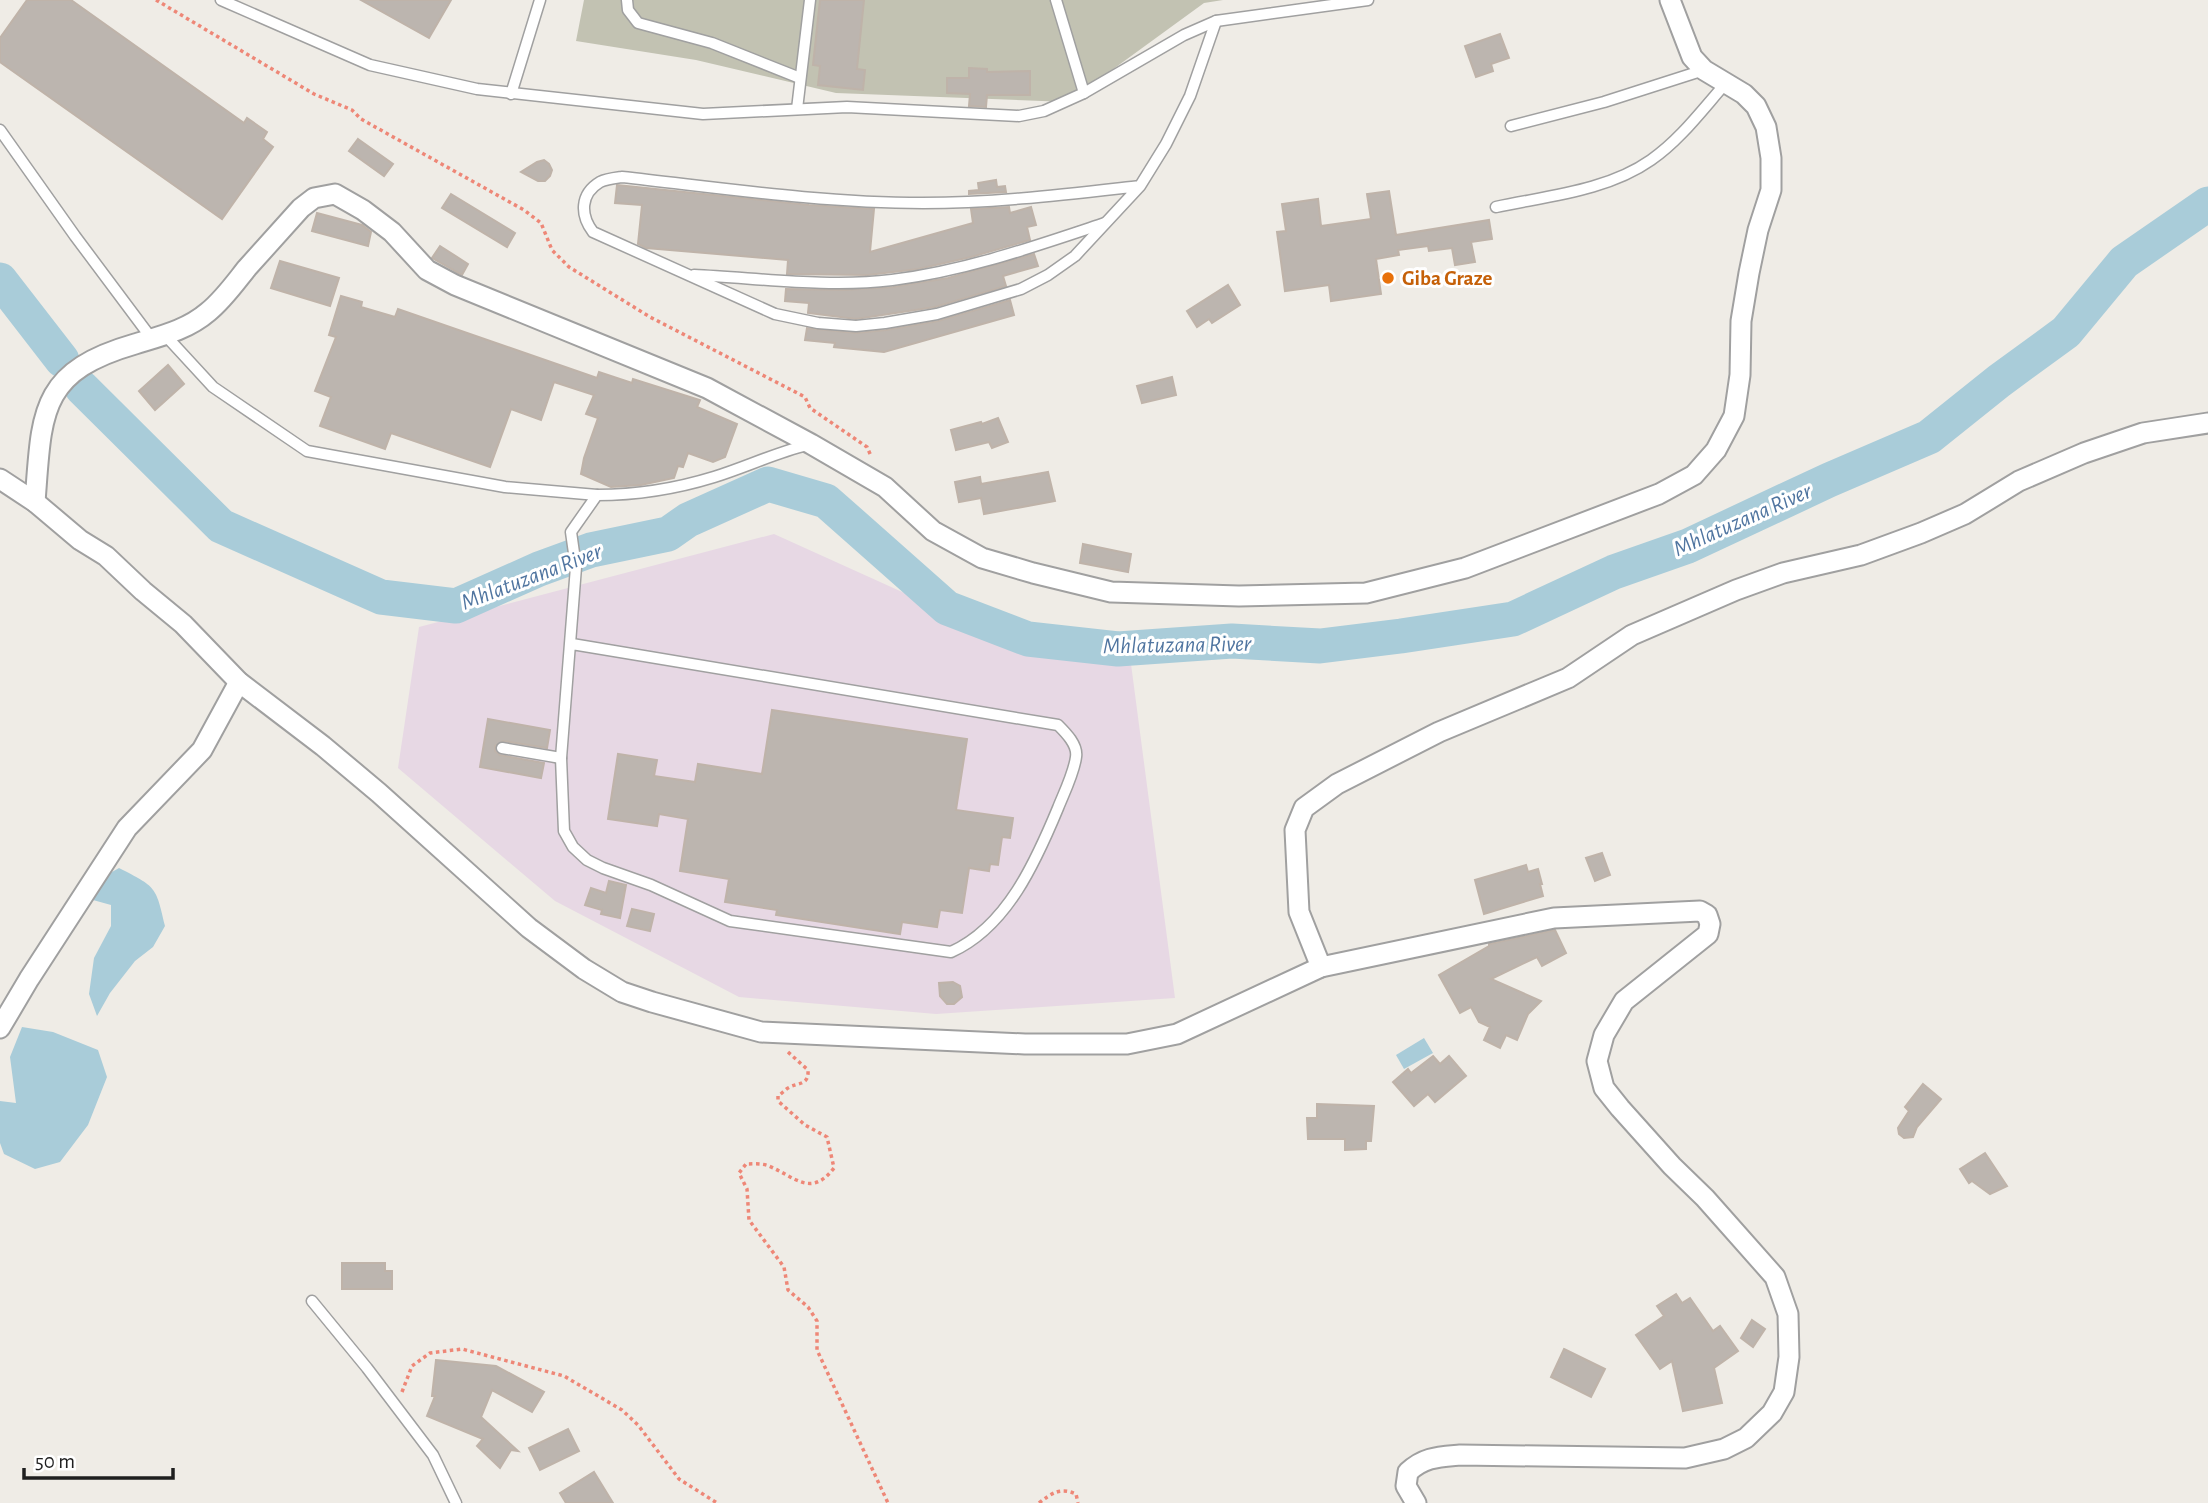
<svg xmlns="http://www.w3.org/2000/svg" width="2208" height="1503" font-family="'Alegreya Sans',sans-serif">
	<style>
		.industrial { fill: #e7d8e4 }
		.construction { fill: #c2c2b2 }
		.water { fill: #a9ccd9 }
		.lines { fill: none; stroke-linecap: round; stroke-linejoin: round }
		.river { stroke: #a9ccd9; stroke-width: 35 }
		.building { fill: #bcb5af; stroke: #bfb3a9; stroke-width: 2 }
		.service-casing { stroke: #a0a0a0; stroke-width: 13 }
		.minor-casing { stroke: #a0a0a0; stroke-width: 23 }
		.path { stroke: #ee8777; stroke-width: 3.5; stroke-dasharray: 3.5 3.5; stroke-linecap: butt }
		.service { stroke: #fff; stroke-width: 10 }
		.minor { stroke: #fff; stroke-width: 19 }
		.food-dot { fill: #e8710a; stroke: #fff; stroke-width: 2.5 }
		.labels { text-anchor: middle; stroke-width: 6; stroke-linejoin: round; paint-order: stroke }
		.food-label { font-size: 21px; font-weight: bold; fill: #c56008; stroke: #fff; text-anchor: start }
		.water-label { font-size: 23px; font-style: italic; fill: #5075a0; stroke: #fff }
	</style>
	<rect width="100%" height="100%" fill="#efece6"/>
	<!-- industrial -->
	<path class="industrial" d="M 774,534 L 984,629 L 1131,664 L 1175,998 L 936,1014 L 739,997 L 555,901 L 398,768 L 419,627 Z"/>
	<!-- construction -->
	<path class="construction" d="M 584,0 L 1223,0 L 1204,3 L 1068,102 L 836,93 L 696,60 L 576,41 Z"/>
	<!-- water -->
	<g class="water">
		<path d="M 119,868 C 156,887 156,886 165,926 L 153,947 L 135,961 L 110,993 L 97,1016 L 89,994 L 94,958 L 111,926 L 111,905 L 93,900 L 98,880 Z"/>
		<path d="M 22,1027 L 53,1032 L 98,1050 L 107,1077 L 88,1125 L 60,1162 L 35,1169 L 4,1154 L 0,1143 L 0,1101 L 16,1103 L 10,1057 Z"/>
		<path d="M 1424,1038 L 1433,1053 L 1404,1069 L 1396,1055 Z"/>
	</g>
	<g class="lines">
		<!-- river -->
		<g class="river">
			<path d="M 0,280 L 62,360"/>
			<path d="M 82,388 L 221,526 L 381,597 L 456,606 L 539,569 L 591,550 L 668,534 L 688,520 L 768,484 L 826,501 L 947,608 L 1028,639 L 1118,649 L 1232,641 L 1320,646 L 1401,636 L 1513,619 L 1614,572 L 1688,546 L 1829,480 L 1929,437 L 1999,381 L 2066,332 L 2124,262 L 2208,204"/>
		</g>
	</g>
	<!-- building -->
	<g class="building">
		<path d="M 27,0 L 71,0 L 244,123 L 247,118 L 267,132 L 263,139 L 273,147 L 222,219 L 0,62 L 0,38 Z"/>
		<path d="M 361,0 L 451,0 L 429,38 Z"/>
		<path d="M 820,0 L 864,0 L 857,69 L 865,70 L 863,90 L 818,85 L 820,66 L 813,65 Z"/>
		<path d="M 1500,34 L 1509,58 L 1491,64 L 1493,71 L 1476,77 L 1465,46 Z"/>
		<path d="M 969,68 L 987,69 L 987,72 L 1030,71 L 1030,95 L 987,95 L 986,107 L 969,106 L 970,94 L 947,93 L 947,78 L 969,78 Z"/>
		<path d="M 358,139 L 393,164 L 384,176 L 349,151 Z"/>
		<path d="M 544,160 L 549,164 L 552,170 L 550,176 L 545,181 L 538,181 L 521,172 L 537,162 Z"/>
		<path d="M 996,180 L 997,187 L 1005,186 L 1006,192 L 969,194 L 969,191 L 979,190 L 978,183 Z"/>
		<path d="M 617,185 L 809,205 L 874,209 L 870,252 L 973,223 L 971,209 L 1009,207 L 1010,213 L 1031,207 L 1036,225 L 1027,227 L 1030,240 L 971,257 L 918,269 L 868,275 L 787,274 L 788,260 L 646,248 L 638,244 L 642,205 L 615,203 Z"/>
		<path d="M 1389,191 L 1396,235 L 1489,220 L 1492,239 L 1471,242 L 1475,262 L 1455,265 L 1452,248 L 1429,251 L 1428,246 L 1398,250 L 1399,255 L 1376,259 L 1381,294 L 1331,301 L 1329,285 L 1285,291 L 1277,232 L 1286,231 L 1282,204 L 1318,199 L 1321,226 L 1371,219 L 1367,194 Z"/>
		<path d="M 451,194 L 515,233 L 507,247 L 442,208 Z"/>
		<path d="M 317,213 L 362,225 L 371,232 L 368,246 L 312,231 Z"/>
		<path d="M 440,246 L 468,264 L 462,275 L 432,258 Z"/>
		<path d="M 1034,254 L 1038,266 L 1003,276 L 1006,286 L 935,307 L 856,319 L 808,313 L 809,303 L 785,301 L 786,289 L 844,290 L 893,287 L 948,278 Z"/>
		<path d="M 280,261 L 339,278 L 330,306 L 271,288 Z"/>
		<path d="M 1228,285 L 1240,305 L 1212,323 L 1209,319 L 1197,327 L 1187,311 Z"/>
		<path d="M 341,296 L 362,302 L 361,307 L 395,317 L 398,309 L 597,378 L 599,372 L 632,383 L 633,379 L 700,400 L 697,407 L 737,424 L 725,457 L 713,462 L 688,453 L 683,467 L 678,466 L 674,478 L 641,485 L 611,487 L 581,474 L 584,458 L 598,418 L 586,414 L 594,395 L 554,382 L 541,420 L 511,409 L 490,467 L 391,433 L 385,449 L 320,426 L 331,397 L 315,391 L 336,337 L 329,335 Z"/>
		<path d="M 1010,300 L 1014,315 L 884,352 L 834,347 L 835,343 L 805,340 L 807,328 L 856,333 L 886,330 L 938,321 Z"/>
		<path d="M 168,365 L 184,384 L 155,410 L 139,391 Z"/>
		<path d="M 1172,377 L 1176,395 L 1142,403 L 1137,386 Z"/>
		<path d="M 998,418 L 1008,442 L 992,448 L 989,442 L 956,450 L 951,430 L 981,422 L 982,424 Z"/>
		<path d="M 1048,472 L 1055,501 L 984,514 L 981,498 L 959,502 L 955,482 L 980,477 L 981,484 Z"/>
		<path d="M 1083,544 L 1131,554 L 1128,572 L 1080,563 Z"/>
		<path d="M 772,710 L 967,739 L 956,810 L 1013,818 L 1010,838 L 1002,837 L 998,865 L 990,864 L 989,871 L 969,868 L 962,913 L 940,910 L 937,927 L 902,922 L 900,934 L 776,915 L 777,910 L 725,902 L 729,879 L 680,871 L 688,819 L 659,814 L 657,826 L 608,819 L 618,754 L 657,760 L 654,776 L 695,782 L 698,764 L 762,774 Z"/>
		<path d="M 488,719 L 550,730 L 547,748 L 503,741 L 495,746 L 495,751 L 500,755 L 544,763 L 541,778 L 480,767 Z"/>
		<path d="M 1602,853 L 1610,875 L 1595,881 L 1586,858 Z"/>
		<path d="M 1526,865 L 1528,872 L 1538,869 L 1542,884 L 1540,884 L 1543,896 L 1484,914 L 1475,880 Z"/>
		<path d="M 609,881 L 626,885 L 620,918 L 601,914 L 602,910 L 585,905 L 591,888 L 606,893 Z"/>
		<path d="M 632,909 L 654,914 L 650,931 L 627,926 Z"/>
		<path d="M 1555,930 L 1566,953 L 1542,966 L 1537,957 L 1491,979 L 1541,1001 L 1528,1014 L 1517,1040 L 1506,1035 L 1500,1048 L 1484,1040 L 1490,1027 L 1479,1022 L 1471,1007 L 1460,1013 L 1439,975 L 1489,946 L 1489,944 Z"/>
		<path d="M 953,982 L 960,986 L 962,997 L 954,1004 L 947,1004 L 940,996 L 939,983 Z"/>
		<path d="M 1433,1056 L 1440,1064 L 1449,1056 L 1466,1076 L 1435,1102 L 1428,1094 L 1414,1106 L 1393,1082 L 1408,1069 L 1411,1073 Z"/>
		<path d="M 1923,1084 L 1941,1099 L 1917,1127 L 1913,1137 L 1904,1138 L 1899,1134 L 1898,1128 L 1909,1111 L 1905,1107 Z"/>
		<path d="M 1317,1104 L 1374,1106 L 1371,1141 L 1366,1141 L 1366,1149 L 1345,1150 L 1345,1139 L 1308,1139 L 1307,1118 L 1317,1118 Z"/>
		<path d="M 1985,1153 L 2007,1186 L 1990,1194 L 1972,1181 L 1969,1183 L 1960,1169 Z"/>
		<path d="M 342,1263 L 385,1263 L 385,1271 L 392,1271 L 392,1289 L 342,1289 Z"/>
		<path d="M 1676,1294 L 1682,1303 L 1690,1298 L 1713,1331 L 1720,1326 L 1738,1351 L 1714,1368 L 1722,1403 L 1683,1411 L 1672,1361 L 1660,1369 L 1636,1335 L 1664,1316 L 1657,1306 Z"/>
		<path d="M 1752,1320 L 1765,1329 L 1753,1347 L 1741,1338 Z"/>
		<path d="M 1564,1349 L 1605,1369 L 1591,1397 L 1551,1377 Z"/>
		<path d="M 436,1360 L 496,1366 L 544,1392 L 532,1412 L 492,1390 L 481,1417 L 518,1451 L 511,1450 L 500,1468 L 477,1446 L 483,1439 L 427,1416 L 435,1396 L 432,1396 Z"/>
		<path d="M 568,1429 L 579,1451 L 540,1470 L 529,1448 Z"/>
		<path d="M 594,1472 L 613,1503 L 566,1503 L 560,1493 Z"/>
	</g>
	<g class="lines">
		<!-- service casing -->
		<g class="service-casing">
			<g id="service">
				<path d="M 221,0 L 370,65 L 477,89 L 703,114 L 847,107 L 1019,116 L 1044,111 L 1084,93 L 1184,35 L 1216,21 L 1368,0"/>
				<path d="M 627,0 L 628,10 L 638,23 L 712,43 L 800,78"/>
				<path d="M 1056,0 L 1084,93"/>
				<path d="M 511,94 L 540,0"/>
				<path d="M 797,109 L 810,0"/>
				<path d="M 1511,126 L 1604,102 L 1704,70"/>
				<path d="M 0,130 L 75,236 L 152,339"/>
				<path d="M 1140,186 C 1068,194 995,203 923,203 C 822,203 722,188 622,177 C 615,178 606,179 600,182 C 580,194 580,215 593,232 L 775,314 L 818,323 L 856,326 L 885,323 L 937,314 L 1021,289 L 1048,275 L 1075,256 L 1140,186 L 1166,144 L 1190,96 L 1216,21"/>
				<path d="M 1496,207 C 1547,196 1607,191 1651,160 C 1680,140 1702,110 1726,83"/>
				<path d="M 694,275 C 758,278 829,288 892,280 C 965,271 1036,246 1105,223"/>
				<path d="M 166,336 L 213,387 L 307,451 L 505,487 L 597,495"/>
				<path d="M 572,644 L 1058,725 C 1066,733 1078,745 1076,757 C 1074,773 1064,793 1058,808 C 1036,861 1007,927 951,952 L 730,921 L 651,885 L 603,868 L 587,860 L 573,847 L 564,831 L 561,758 L 576,567 L 571,532 L 597,495 C 638,495 675,489 714,477 C 746,467 775,453 807,445"/>
				<path d="M 502,748 L 561,758"/>
				<path d="M 312,1301 L 367,1368 L 433,1455 L 456,1503"/>
			</g>
		</g>
		<!-- minor casing -->
		<g class="minor-casing">
			<g id="minor">
				<path d="M 0,479 L 35,502 L 80,540 L 106,556 L 143,591 L 183,624 L 239,682 L 323,746 L 379,793 L 529,928 L 584,969 L 622,992 L 652,1002 L 761,1032 L 1025,1044 L 1127,1044 L 1177,1034 L 1321,967 L 1554,918 L 1700,911 L 1707,915 L 1710,924 L 1708,934 L 1624,1001 L 1604,1035 L 1597,1061 L 1604,1088 L 1620,1108 L 1672,1166 L 1705,1198 L 1775,1277 L 1788,1314 L 1789,1357 L 1784,1392 L 1772,1413 L 1746,1438 L 1724,1449 L 1685,1458 L 1460,1455 C 1438,1457 1424,1457 1408,1472 L 1406,1486 L 1416,1503"/>
				<path d="M 35,502 C 42,413 38,372 135,344 C 161,336 187,330 208,312 C 223,300 235,283 247,268 C 265,248 283,228 301,208 L 314,198 L 335,194 L 363,210 L 392,232 L 427,270 L 455,285 L 707,388 L 811,444 L 885,487 L 933,531 L 982,558 L 1033,573 L 1111,592 L 1239,596 L 1366,593 L 1465,568 L 1659,494 L 1694,475 L 1716,450 L 1734,416 L 1740,375 L 1741,321 L 1749,273 L 1758,230 L 1771,190 L 1771,158 L 1766,127 L 1756,106 L 1744,94 L 1704,70 L 1692,57 L 1670,0"/>
				<path d="M 1321,967 L 1299,912 L 1295,830 L 1304,808 L 1337,784 L 1439,732 L 1568,678 L 1632,635 L 1736,590 L 1783,573 L 1861,555 L 1921,533 L 1965,514 L 2019,481 L 2084,453 L 2143,433 L 2208,423"/>
				<path d="M 0,1028 L 29,979 L 127,828 L 202,750 L 239,682"/>
			</g>
		</g>
		<!-- path -->
		<g class="path">
			<path d="M 156,0 L 314,94 L 352,110 L 361,119 L 524,210 L 541,223 L 552,250 L 569,267 L 650,317 L 805,397 L 810,408 L 867,447 L 871,456"/>
			<path d="M 788,1052 L 808,1070 C 809,1086 798,1082 788,1088 C 786,1089 780,1095 778,1096 L 778,1101 L 805,1125 L 827,1137 L 834,1168 C 811,1198 795,1177 769,1166 C 762,1163 753,1164 746,1164 L 739,1173 L 747,1189 L 749,1220 L 784,1267 L 788,1290 L 808,1307 L 817,1321 L 817,1350 L 888,1503"/>
			<path d="M 402,1392 L 412,1366 L 430,1353 L 462,1349 L 564,1376 L 622,1410 L 638,1425 L 679,1479 L 717,1503"/>
			<path d="M 1039,1503 C 1052,1493 1060,1487 1076,1494 L 1078,1503"/>
		</g>
		<!-- service -->
		<use href="#service" class="service"/>
		<!-- minor -->
		<use href="#minor" class="minor"/>
	</g>
	<!-- markers -->
	<circle class="food-dot" cx="1388" cy="278" r="7"/>
	<g class="labels">
		<!-- food labels -->
		<g class="food-label">
			<text x="1402" y="285">Giba Graze</text>
		</g>
		<!-- water labels -->
		<g class="water-label">
			<text transform="translate(1742 519) rotate(-24)" y="8">Mhlatuzana River</text>
			<text transform="translate(531 576) rotate(-21)" y="8">Mhlatuzana River</text>
			<text transform="translate(1177 644) rotate(-1)" y="8">Mhlatuzana River</text>
		</g>
	</g>
	<!-- scale -->
	<path d="M24 1468v10h149v-10" fill="none" stroke="#1f1f1f" stroke-width="3.5"/>
	<text x="35" y="1468" font-size="21" fill="#1f1f1f" stroke="#ffffff" stroke-width="5" paint-order="stroke">50 m</text>
</svg>
